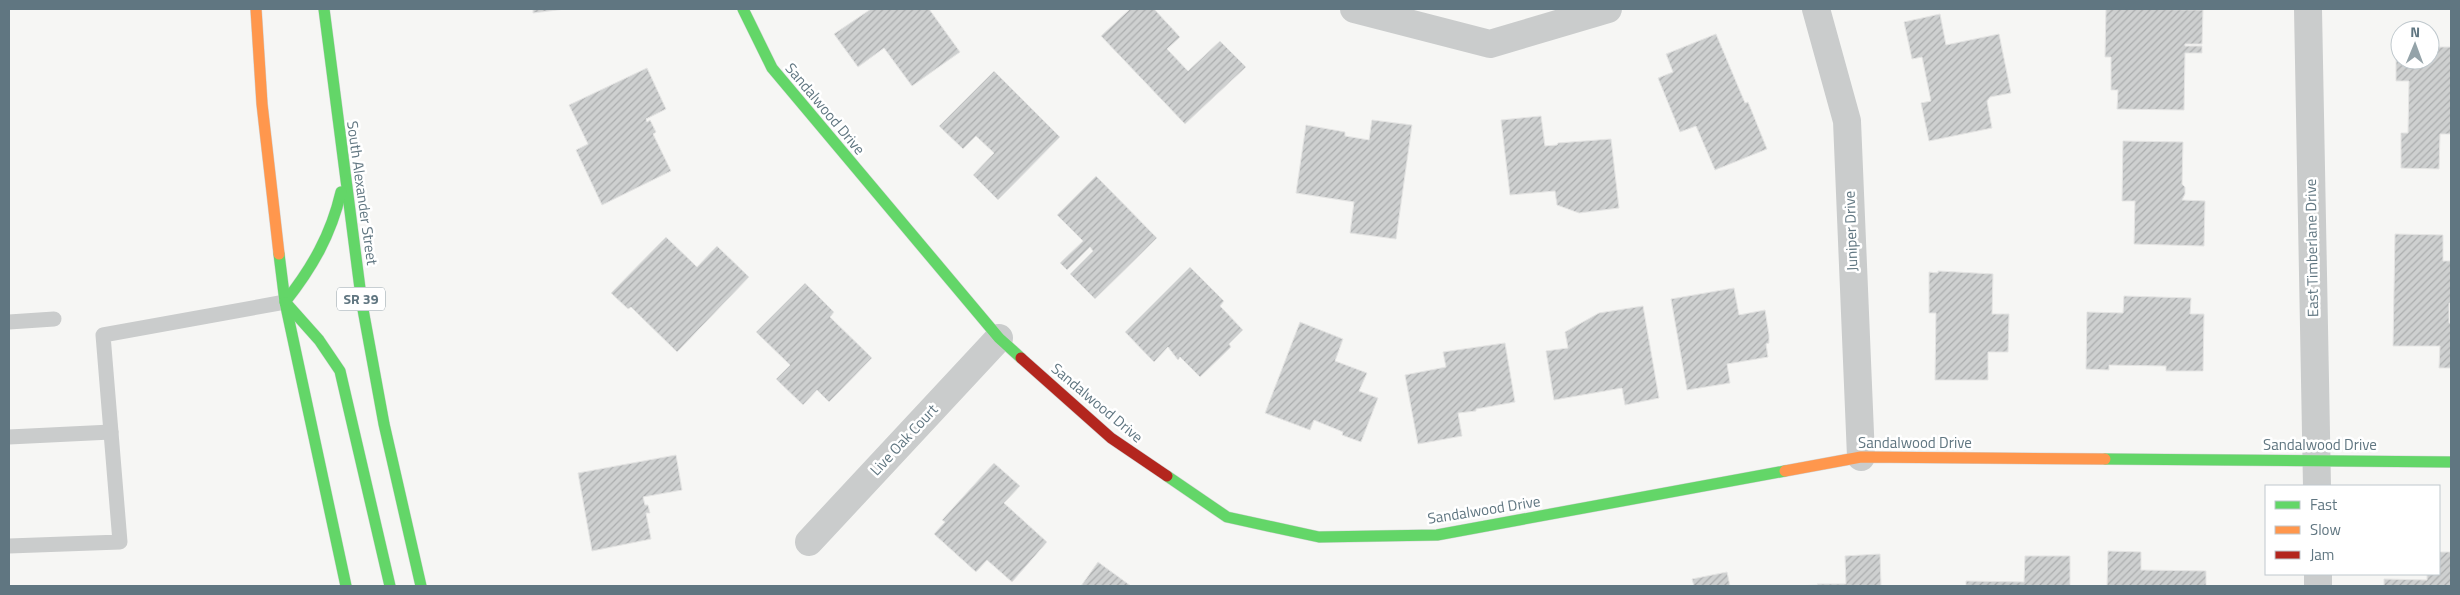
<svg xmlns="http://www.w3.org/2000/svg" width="2460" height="595" font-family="'Titillium Web',sans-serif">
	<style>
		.building { fill: url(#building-hatch); stroke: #e5e5e4 }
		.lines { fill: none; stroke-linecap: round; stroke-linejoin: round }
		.fast-casing { stroke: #d2d4d4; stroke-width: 12 }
		.slow-casing { stroke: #d2d4d4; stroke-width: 12 }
		.jam-casing { stroke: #d2d4d4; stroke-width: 12 }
		.lane { stroke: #cacccc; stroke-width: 15 }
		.street { stroke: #cacccc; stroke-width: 28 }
		.fast { stroke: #63d668; stroke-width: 11 }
		.slow { stroke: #ff974d; stroke-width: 11 }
		.jam { stroke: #b3261e; stroke-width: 11 }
		.labels { text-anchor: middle; stroke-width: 5; stroke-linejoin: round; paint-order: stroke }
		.shield { fill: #fff; stroke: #909fa7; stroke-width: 1 }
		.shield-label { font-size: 14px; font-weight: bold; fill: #607681 }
		.street-label { font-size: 15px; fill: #607681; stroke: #fff }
	</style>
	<defs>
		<pattern id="building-hatch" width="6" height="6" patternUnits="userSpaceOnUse" patternTransform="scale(1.25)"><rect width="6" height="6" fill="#ced0d0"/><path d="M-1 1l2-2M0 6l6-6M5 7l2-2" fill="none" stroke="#abadae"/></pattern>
	</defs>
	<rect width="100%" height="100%" fill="#f6f6f4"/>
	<!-- building -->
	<g class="building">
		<path d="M 533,9 L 565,9 L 533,13 Z"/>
		<path d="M 871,9 L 929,9 L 960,52 L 912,86 L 884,48 L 858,67 L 834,34 Z"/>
		<path d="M 1130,9 L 1154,9 L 1180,37 L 1167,49 L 1188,71 L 1220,41 L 1246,67 L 1185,124 L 1101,36 Z"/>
		<path d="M 2106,9 L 2203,10 L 2202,44 L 2185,44 L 2185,46 L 2202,46 L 2202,53 L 2185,53 L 2184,110 L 2117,109 L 2118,90 L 2111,90 L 2111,57 L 2105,57 Z"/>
		<path d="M 1940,14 L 1946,45 L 1999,34 L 2011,93 L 1990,97 L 1987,101 L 1992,128 L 1929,141 L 1921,103 L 1931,101 L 1922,57 L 1912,59 L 1904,22 Z"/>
		<path d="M 1716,34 L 1745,103 L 1748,102 L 1767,149 L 1715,170 L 1696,126 L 1680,132 L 1658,78 L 1673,72 L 1666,54 Z"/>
		<path d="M 2396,46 L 2400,46 L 2400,60 L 2430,60 L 2430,47 L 2451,47 L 2451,134 L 2440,134 L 2439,169 L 2401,168 L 2401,133 L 2408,133 L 2409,81 L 2396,81 Z"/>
		<path d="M 647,68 L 666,109 L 646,119 L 647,122 L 650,120 L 656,132 L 653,134 L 671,171 L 602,205 L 576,150 L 588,144 L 569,105 Z"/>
		<path d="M 994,71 L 1060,137 L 998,200 L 973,175 L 994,153 L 976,136 L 963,149 L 939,126 Z"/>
		<path d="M 1541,116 L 1545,146 L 1557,145 L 1558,143 L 1611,139 L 1619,208 L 1579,213 L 1557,205 L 1555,191 L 1510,195 L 1501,120 Z"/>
		<path d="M 1372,120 L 1412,125 L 1396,239 L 1350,233 L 1354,202 L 1296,193 L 1306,125 L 1345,132 L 1345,136 L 1369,140 Z"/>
		<path d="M 2123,141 L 2183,142 L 2182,184 L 2185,187 L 2185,194 L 2182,200 L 2205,201 L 2204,246 L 2134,244 L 2135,201 L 2122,201 Z"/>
		<path d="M 1096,176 L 1157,238 L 1095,299 L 1070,274 L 1093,251 L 1090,247 L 1067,270 L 1060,263 L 1083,241 L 1057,215 Z"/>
		<path d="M 2395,234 L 2443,235 L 2443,261 L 2451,261 L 2451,303 L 2449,303 L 2449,323 L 2451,323 L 2451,368 L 2439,368 L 2440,346 L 2393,346 Z"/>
		<path d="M 666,237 L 697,267 L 717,246 L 749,277 L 677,352 L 631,307 L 628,309 L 611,293 Z"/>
		<path d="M 1190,267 L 1224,301 L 1220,306 L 1243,330 L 1229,344 L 1231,347 L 1200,377 L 1180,357 L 1178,360 L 1168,347 L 1154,362 L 1125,332 Z"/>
		<path d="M 1938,271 L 1993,274 L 1992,314 L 2009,314 L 2008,352 L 1988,352 L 1988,380 L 1935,380 L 1936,313 L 1929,313 L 1929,272 L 1938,273 Z"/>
		<path d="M 805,283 L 834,312 L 830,317 L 872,358 L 829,402 L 817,390 L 803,405 L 776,379 L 790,365 L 756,332 Z"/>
		<path d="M 1734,288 L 1739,315 L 1765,310 L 1769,335 L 1769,343 L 1766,344 L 1768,357 L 1727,364 L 1730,383 L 1687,390 L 1671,299 Z"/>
		<path d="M 2124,296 L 2191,298 L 2190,314 L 2204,314 L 2203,371 L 2166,371 L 2166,366 L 2109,365 L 2109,370 L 2086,369 L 2087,312 L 2123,313 Z"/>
		<path d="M 1643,306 L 1659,398 L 1625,405 L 1622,388 L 1554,400 L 1546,351 L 1568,348 L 1565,332 L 1599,313 Z"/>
		<path d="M 1300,322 L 1343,339 L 1335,361 L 1367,373 L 1359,391 L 1378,398 L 1361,442 L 1342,435 L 1343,432 L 1314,420 L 1310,430 L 1265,413 Z"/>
		<path d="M 1505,343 L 1515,402 L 1476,409 L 1476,411 L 1458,413 L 1462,436 L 1418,444 L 1405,375 L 1446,367 L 1443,352 Z"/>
		<path d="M 676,455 L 682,490 L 643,497 L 645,505 L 648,505 L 650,513 L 646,513 L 651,539 L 592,551 L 578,473 Z"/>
		<path d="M 994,463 L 1020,486 L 1004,503 L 1047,542 L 1012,582 L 987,560 L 976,572 L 934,534 L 945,522 L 942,520 Z"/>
		<path d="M 2108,551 L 2141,552 L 2141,570 L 2206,571 L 2206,586 L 2107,586 Z"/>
		<path d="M 2439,552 L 2451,552 L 2451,586 L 2384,586 L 2384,579 L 2427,580 L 2427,574 L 2439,574 Z"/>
		<path d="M 1880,554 L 1881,586 L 1794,586 L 1818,585 L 1817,584 L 1846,584 L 1845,556 Z"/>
		<path d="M 2025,556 L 2070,556 L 2070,586 L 1966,586 L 1966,581 L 2024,582 Z"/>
		<path d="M 1098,562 L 1131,586 L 1081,586 Z"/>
		<path d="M 1727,572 L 1730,586 L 1694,586 L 1692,579 Z"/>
	</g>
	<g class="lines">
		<!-- fast casing -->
		<g class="fast-casing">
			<g id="fast">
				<path d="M 324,9 L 362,304 L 384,424 L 421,586"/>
				<path d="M 743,9 L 772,68 L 999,338 L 1021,358"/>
				<path d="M 279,254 L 285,302 L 346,586"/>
				<path d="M 285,302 C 312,268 331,235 341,192"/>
				<path d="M 286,303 L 319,340 L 340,371 L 390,586"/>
				<path d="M 2105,459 L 2451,462"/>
				<path d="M 1167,476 L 1227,517 L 1319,537 L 1437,535 L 1785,471"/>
			</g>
		</g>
		<!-- slow casing -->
		<g class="slow-casing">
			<g id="slow">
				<path d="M 256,9 L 262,104 L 279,254"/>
				<path d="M 1785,471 L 1861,457 L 2105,459"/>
			</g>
		</g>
		<!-- jam casing -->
		<g class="jam-casing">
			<path id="jam" d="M 1021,358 L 1111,438 L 1167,476"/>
		</g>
		<!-- lane -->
		<g class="lane">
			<path d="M 9,322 L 54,319"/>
			<path d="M 9,437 L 111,432"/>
			<path d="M 9,546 L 120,542 L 103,335 L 285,302"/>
		</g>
		<!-- street -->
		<g class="street">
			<path d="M 1354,9 L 1490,44 L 1608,9"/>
			<path d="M 1816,9 L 1847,121 L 1861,457"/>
			<path d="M 2308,9 L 2317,486"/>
			<path d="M 809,542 L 999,338"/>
			<path d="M 2318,574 L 2318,586"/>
		</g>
		<!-- fast -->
		<use href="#fast" class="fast"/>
		<!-- slow -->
		<use href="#slow" class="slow"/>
		<!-- jam -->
		<use href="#jam" class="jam"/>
	</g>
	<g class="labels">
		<!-- shield labels -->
		<rect class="shield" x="337" y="287.5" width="48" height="23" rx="4"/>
		<g class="shield-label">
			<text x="361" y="304">SR 39</text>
		</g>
		<!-- street labels -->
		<g class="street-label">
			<text transform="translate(825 109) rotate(50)" y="5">Sandalwood Drive</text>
			<text transform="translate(362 193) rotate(82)" y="5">South Alexander Street</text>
			<text transform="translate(1851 231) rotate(-92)" y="5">Juniper Drive</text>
			<text transform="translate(2312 248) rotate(-91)" y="5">East Timberlane Drive</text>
			<text transform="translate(1097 403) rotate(40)" y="5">Sandalwood Drive</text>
			<text transform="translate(904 440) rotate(-47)" y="5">Live Oak Court</text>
			<text x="1915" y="448">Sandalwood Drive</text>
			<text x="2320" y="450">Sandalwood Drive</text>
			<text transform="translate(1484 510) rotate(-9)" y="5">Sandalwood Drive</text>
		</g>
	</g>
	<!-- border -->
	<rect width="2460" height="595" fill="none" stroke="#607681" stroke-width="20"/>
	<!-- legend -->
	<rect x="2265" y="485" width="175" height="90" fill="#ffffff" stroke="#bfc8cd"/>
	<rect x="2275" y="501" width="25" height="8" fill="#63d668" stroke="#bfc8cd"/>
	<text x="2310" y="510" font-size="15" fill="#607681">Fast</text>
	<rect x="2275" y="526" width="25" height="8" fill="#ff974d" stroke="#bfc8cd"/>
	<text x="2310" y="535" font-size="15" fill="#607681">Slow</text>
	<rect x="2275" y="551" width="25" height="8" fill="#b3261e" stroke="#bfc8cd"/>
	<text x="2310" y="560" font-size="15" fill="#607681">Jam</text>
	<!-- north arrow -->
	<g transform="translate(2415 45) rotate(1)"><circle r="24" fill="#ffffff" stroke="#bfc8cd"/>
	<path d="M0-4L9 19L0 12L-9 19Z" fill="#94a3a9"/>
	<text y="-8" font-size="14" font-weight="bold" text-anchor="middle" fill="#607681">N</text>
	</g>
</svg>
